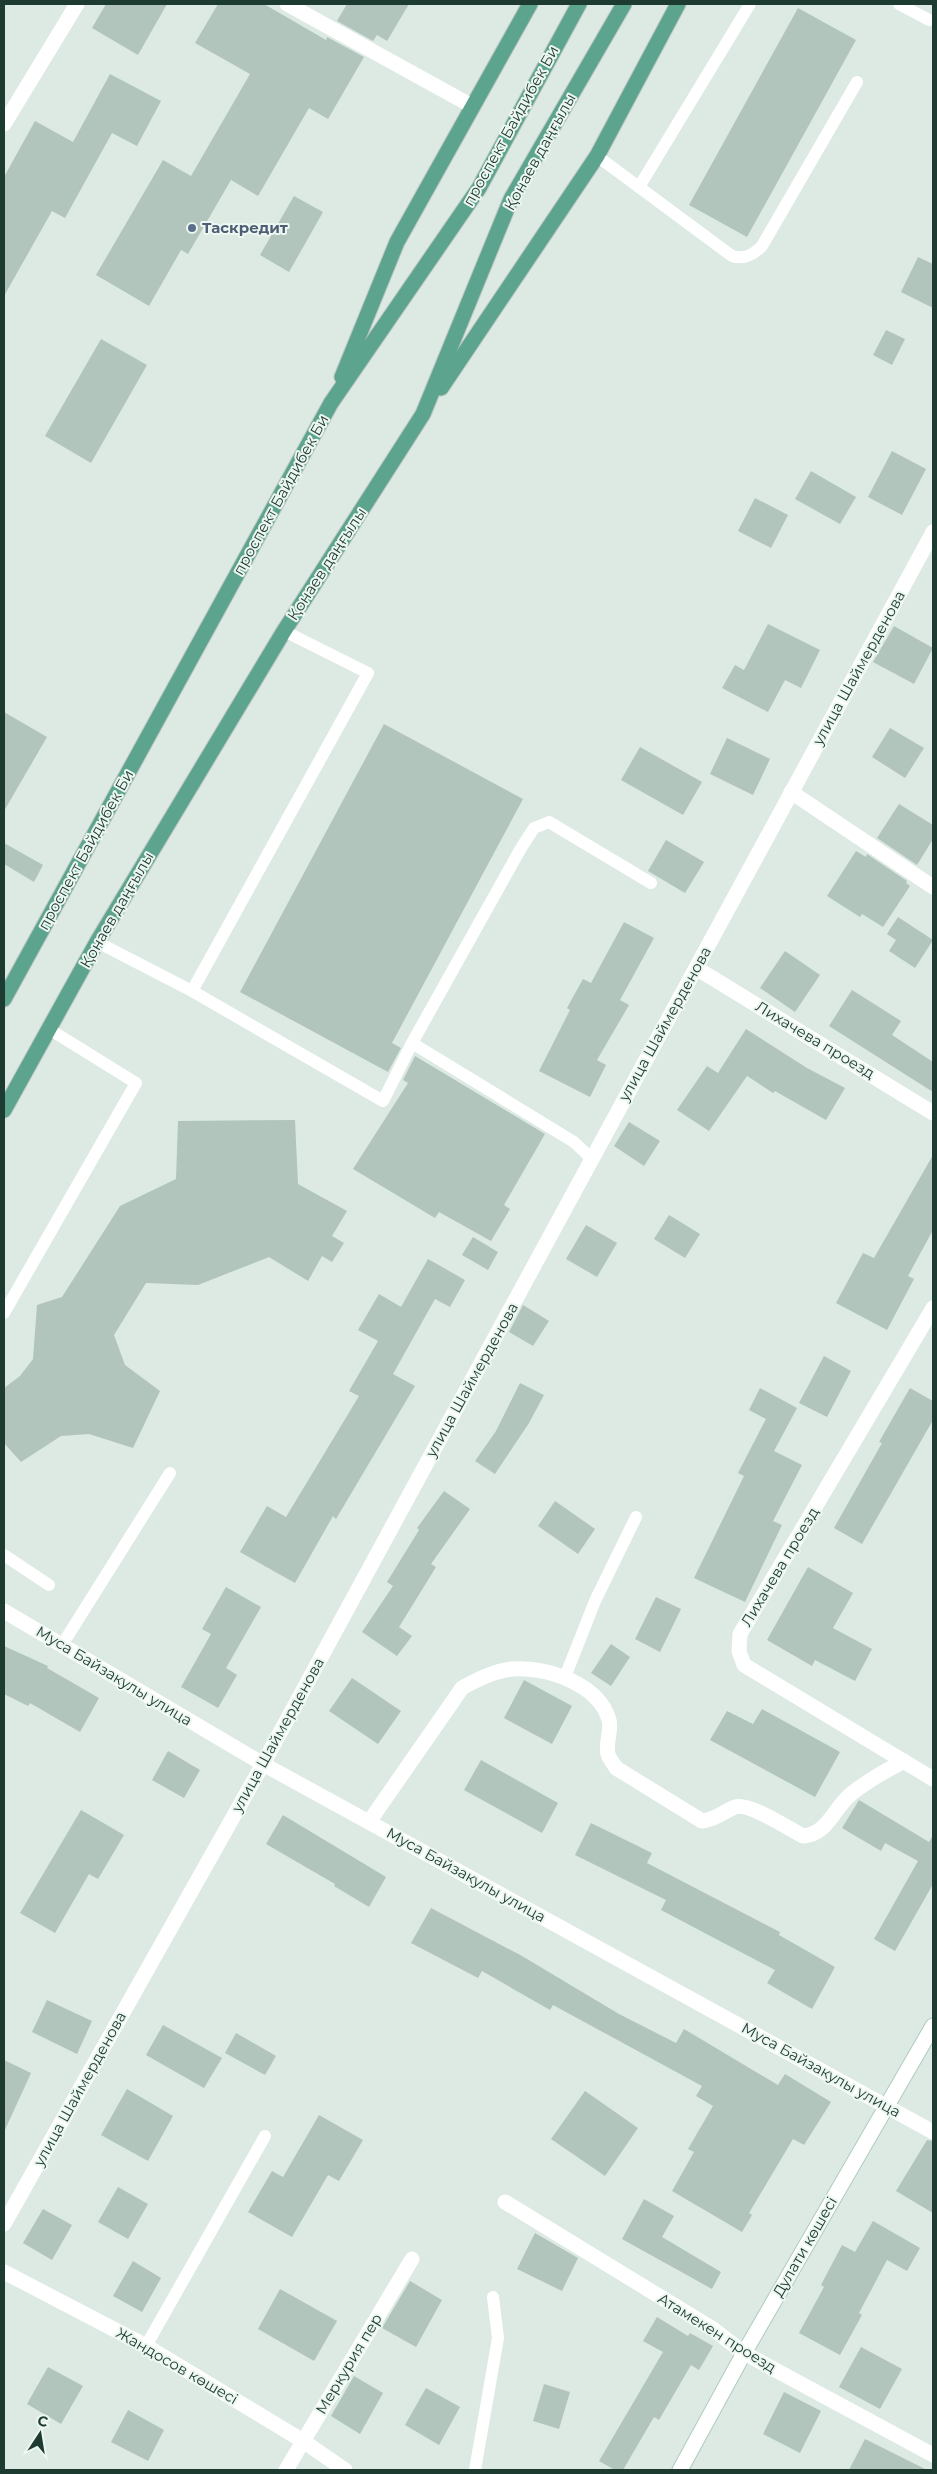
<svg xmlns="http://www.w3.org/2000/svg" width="937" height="2474" font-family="Montserrat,sans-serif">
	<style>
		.building { fill: #b1c5bc }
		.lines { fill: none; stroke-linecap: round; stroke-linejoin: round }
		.secondary-casing { stroke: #aecbbf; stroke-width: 17 }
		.primary-casing { stroke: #bbc4c1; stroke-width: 17 }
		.lane { stroke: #fff; stroke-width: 12 }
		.street { stroke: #fff; stroke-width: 15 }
		.secondary { stroke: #fff; stroke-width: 15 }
		.primary { stroke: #5ca48e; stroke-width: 15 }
		.service-dot { fill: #5c6f8a; stroke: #edf7f1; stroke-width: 2 }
		.labels { text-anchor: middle; stroke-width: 4; stroke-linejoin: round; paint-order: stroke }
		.street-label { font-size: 15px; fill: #1d3b31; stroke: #edf7f1 }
		.service-label { font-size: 15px; font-weight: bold; fill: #4e5e75; stroke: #edf7f1; text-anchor: start }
	</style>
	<rect width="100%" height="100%" fill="#dceae3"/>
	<!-- building -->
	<g class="building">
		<path d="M 106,4 L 167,4 L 138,55 L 92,28 Z"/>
		<path d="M 218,4 L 264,4 L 326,40 L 327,37 L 364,57 L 328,119 L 309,108 L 258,196 L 231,180 L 188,254 L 181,250 L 149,306 L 96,275 L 163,160 L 191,176 L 250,74 L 195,43 Z"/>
		<path d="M 347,4 L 409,4 L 387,41 L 377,35 L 373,41 L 337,21 Z"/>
		<path d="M 798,8 L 856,40 L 747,237 L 689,205 Z"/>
		<path d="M 110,74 L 161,101 L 137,146 L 112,133 L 65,218 L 52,211 L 4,296 L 4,177 L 35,121 L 73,142 Z"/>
		<path d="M 294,196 L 323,212 L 289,272 L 260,255 Z"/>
		<path d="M 918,257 L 933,264 L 933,308 L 901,292 Z"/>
		<path d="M 886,330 L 905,339 L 892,365 L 873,355 Z"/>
		<path d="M 101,339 L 147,365 L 91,463 L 45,436 Z"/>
		<path d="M 892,451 L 926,469 L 902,515 L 868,497 Z"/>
		<path d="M 811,471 L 856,497 L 840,524 L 795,499 Z"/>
		<path d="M 755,498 L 788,515 L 771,548 L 738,531 Z"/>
		<path d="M 768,624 L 820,650 L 801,688 L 785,680 L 768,712 L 722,688 L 735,665 L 744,670 Z"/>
		<path d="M 894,626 L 933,648 L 914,684 L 873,662 Z"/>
		<path d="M 4,712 L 47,737 L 4,811 Z"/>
		<path d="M 384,724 L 523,799 L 392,1043 L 401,1048 L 388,1072 L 240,992 Z"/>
		<path d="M 890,728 L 924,748 L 905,778 L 872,757 Z"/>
		<path d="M 727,738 L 770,759 L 753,795 L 710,774 Z"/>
		<path d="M 640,747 L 702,782 L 683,815 L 621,780 Z"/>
		<path d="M 899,804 L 933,825 L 933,839 L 917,865 L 877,838 Z"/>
		<path d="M 666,840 L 704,862 L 685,893 L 648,871 Z"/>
		<path d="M 4,843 L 43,865 L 34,882 L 4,864 Z"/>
		<path d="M 856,851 L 866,857 L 867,854 L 907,881 L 906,883 L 910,886 L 883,927 L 862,914 L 860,917 L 827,896 Z"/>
		<path d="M 898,917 L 933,940 L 915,968 L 889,951 L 896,940 L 887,934 Z"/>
		<path d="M 624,922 L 654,938 L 620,1000 L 629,1005 L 597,1060 L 606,1065 L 590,1097 L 539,1071 L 570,1010 L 567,1008 L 583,979 L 591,983 Z"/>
		<path d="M 785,951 L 820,975 L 795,1012 L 760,988 Z"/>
		<path d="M 852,990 L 901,1021 L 892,1035 L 933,1062 L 933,1092 L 829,1026 Z"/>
		<path d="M 746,1029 L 807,1068 L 845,1088 L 826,1120 L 775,1091 L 773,1093 L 747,1076 L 709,1131 L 677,1110 L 707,1066 L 718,1073 Z"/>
		<path d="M 415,1056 L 545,1134 L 504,1205 L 510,1209 L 491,1241 L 439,1212 L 435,1218 L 353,1169 L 408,1083 L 403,1080 Z"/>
		<path d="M 295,1120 L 298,1184 L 347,1211 L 332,1236 L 344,1243 L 332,1262 L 322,1256 L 308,1281 L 269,1257 L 198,1285 L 146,1283 L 114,1335 L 125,1365 L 160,1391 L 133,1448 L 89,1434 L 61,1436 L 21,1462 L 4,1443 L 4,1388 L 20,1376 L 33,1359 L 37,1305 L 62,1297 L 120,1206 L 176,1179 L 178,1121 Z"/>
		<path d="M 629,1122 L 660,1141 L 644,1166 L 614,1146 Z"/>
		<path d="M 933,1155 L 933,1230 L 908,1276 L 914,1279 L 887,1330 L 836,1303 L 863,1253 L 874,1258 Z"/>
		<path d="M 669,1215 L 700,1234 L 685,1258 L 654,1239 Z"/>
		<path d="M 586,1225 L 617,1243 L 597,1277 L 566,1259 Z"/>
		<path d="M 473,1237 L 498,1252 L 488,1270 L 462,1255 Z"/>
		<path d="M 428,1259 L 465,1280 L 450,1307 L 435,1299 L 393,1374 L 415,1386 L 336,1519 L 333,1516 L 295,1583 L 240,1552 L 267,1506 L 286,1517 L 359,1396 L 349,1391 L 378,1341 L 358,1330 L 379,1294 L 401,1307 Z"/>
		<path d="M 523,1305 L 549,1321 L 533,1346 L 509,1332 Z"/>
		<path d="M 824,1356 L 851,1371 L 827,1417 L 799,1403 Z"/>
		<path d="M 520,1383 L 544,1395 L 529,1423 L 495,1474 L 475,1461 L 496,1431 Z"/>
		<path d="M 760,1388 L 797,1408 L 774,1451 L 802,1465 L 773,1521 L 782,1525 L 745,1602 L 694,1578 L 744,1476 L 738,1473 L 766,1419 L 749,1410 Z"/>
		<path d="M 910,1388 L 933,1401 L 933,1420 L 862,1544 L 834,1528 L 882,1443 L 879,1442 Z"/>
		<path d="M 444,1491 L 470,1509 L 431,1564 L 436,1567 L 399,1627 L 412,1636 L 397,1656 L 362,1632 L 393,1586 L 387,1582 L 419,1530 L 417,1528 Z"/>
		<path d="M 555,1501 L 595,1529 L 578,1554 L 538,1526 Z"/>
		<path d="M 808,1567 L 853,1593 L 833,1628 L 872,1649 L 855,1681 L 815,1660 L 812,1666 L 767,1640 Z"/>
		<path d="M 226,1587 L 261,1607 L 226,1668 L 237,1675 L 218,1708 L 181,1687 L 211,1634 L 202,1629 Z"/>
		<path d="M 656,1597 L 681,1609 L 660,1652 L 635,1639 Z"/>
		<path d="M 611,1644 L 630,1657 L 611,1686 L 591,1673 Z"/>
		<path d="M 4,1646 L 48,1666 L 47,1668 L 99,1698 L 80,1732 L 30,1703 L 28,1706 L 4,1694 Z"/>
		<path d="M 352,1678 L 401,1711 L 378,1744 L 329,1711 Z"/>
		<path d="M 524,1680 L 572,1706 L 552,1744 L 504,1718 Z"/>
		<path d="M 762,1709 L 840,1752 L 815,1797 L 710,1740 L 727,1711 L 753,1724 Z"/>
		<path d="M 168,1751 L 200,1770 L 184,1798 L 152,1780 Z"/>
		<path d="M 481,1760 L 558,1803 L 542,1833 L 464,1790 Z"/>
		<path d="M 859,1800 L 929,1842 L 933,1835 L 933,1884 L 895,1951 L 874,1939 L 918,1861 L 885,1843 L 881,1851 L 842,1828 Z"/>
		<path d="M 81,1810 L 124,1835 L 98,1879 L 89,1874 L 55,1933 L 20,1913 Z"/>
		<path d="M 283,1815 L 386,1877 L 369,1907 L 334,1886 L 335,1884 L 266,1844 Z"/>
		<path d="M 591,1823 L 652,1853 L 647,1863 L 780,1932 L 779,1935 L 835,1967 L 812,2009 L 767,1983 L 775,1970 L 661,1910 L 666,1900 L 575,1855 Z"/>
		<path d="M 431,1908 L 522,1956 L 619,2014 L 676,2043 L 684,2029 L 778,2085 L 785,2074 L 831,2102 L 804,2145 L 793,2139 L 749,2213 L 752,2215 L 742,2232 L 672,2191 L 694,2152 L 688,2149 L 713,2106 L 696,2096 L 702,2086 L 553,2005 L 550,2010 L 482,1971 L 478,1978 L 411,1943 Z"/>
		<path d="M 47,2000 L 92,2021 L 77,2054 L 32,2032 Z"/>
		<path d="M 163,2025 L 222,2058 L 204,2088 L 146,2055 Z"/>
		<path d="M 236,2033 L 276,2056 L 265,2075 L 225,2053 Z"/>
		<path d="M 4,2060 L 31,2073 L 4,2132 Z"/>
		<path d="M 127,2089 L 173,2116 L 148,2161 L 101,2135 Z"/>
		<path d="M 585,2091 L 638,2128 L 605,2176 L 551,2139 Z"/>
		<path d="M 319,2115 L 363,2140 L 339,2181 L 328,2175 L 292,2237 L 248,2212 L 272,2171 L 283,2177 Z"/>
		<path d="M 927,2140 L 933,2141 L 933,2213 L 896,2191 Z"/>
		<path d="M 118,2187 L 148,2204 L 128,2239 L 98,2222 Z"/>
		<path d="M 644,2199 L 674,2216 L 662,2237 L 721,2272 L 712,2289 L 622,2239 Z"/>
		<path d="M 43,2209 L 72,2225 L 52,2260 L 23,2243 Z"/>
		<path d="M 873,2221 L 920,2248 L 907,2271 L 887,2260 L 859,2313 L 862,2315 L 840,2355 L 799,2333 L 824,2287 L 821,2285 L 842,2245 L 855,2252 Z"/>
		<path d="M 535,2233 L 578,2258 L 562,2291 L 517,2269 Z"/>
		<path d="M 133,2261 L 161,2278 L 142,2312 L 113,2296 Z"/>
		<path d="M 410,2281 L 442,2300 L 416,2347 L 382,2328 Z"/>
		<path d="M 280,2289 L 337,2321 L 314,2361 L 258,2329 Z"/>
		<path d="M 657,2317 L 688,2336 L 690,2333 L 713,2346 L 699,2370 L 691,2365 L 659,2420 L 654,2417 L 623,2470 L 615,2470 L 599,2461 L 663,2352 L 643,2341 Z"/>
		<path d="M 861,2347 L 902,2369 L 880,2409 L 839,2387 Z"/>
		<path d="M 48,2367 L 83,2386 L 61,2424 L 27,2404 Z"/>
		<path d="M 354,2376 L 383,2393 L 360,2434 L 331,2416 Z"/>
		<path d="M 544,2384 L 570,2392 L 559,2429 L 533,2421 Z"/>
		<path d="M 426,2388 L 460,2407 L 439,2445 L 405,2425 Z"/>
		<path d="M 784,2392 L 821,2411 L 800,2453 L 763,2434 Z"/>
		<path d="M 128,2410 L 164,2430 L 148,2461 L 111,2442 Z"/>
		<path d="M 865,2439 L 927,2470 L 849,2470 Z"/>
	</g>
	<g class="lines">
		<!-- secondary casing -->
		<g class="secondary-casing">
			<path id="secondary" d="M 680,2470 L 744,2353 L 933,2026"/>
		</g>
		<!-- primary casing -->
		<g class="primary-casing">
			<g id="primary">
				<path d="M 342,377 L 397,242 L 530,4"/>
				<path d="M 441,388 L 597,156 L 678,4"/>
				<path d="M 4,999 L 331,403 L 479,188 L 579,4"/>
				<path d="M 4,1110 L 97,942 L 284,631 L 423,414 L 511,199 L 624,4"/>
			</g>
		</g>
		<!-- lane -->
		<g class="lane">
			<path d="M 899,4 L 929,20"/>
			<path d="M 597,156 L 732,256 C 744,260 753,255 762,246 L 857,82"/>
			<path d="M 639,187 L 750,4"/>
			<path d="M 97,942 L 192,991 L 368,673 L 284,631"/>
			<path d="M 192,991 L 383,1101 L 412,1043 L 574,1142 L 592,1159"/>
			<path d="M 412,1043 L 521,848 L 534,828 L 549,822 L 651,883"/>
			<path d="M 4,1313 L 136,1083 L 49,1029"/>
			<path d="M 4,1555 L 49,1585"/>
			<path d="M 62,1645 L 170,1473"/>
			<path d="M 565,1677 L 595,1601 L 636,1517"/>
			<path d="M 146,2346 L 265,2136"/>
			<path d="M 475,2470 L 498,2338 L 493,2297"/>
		</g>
		<!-- street -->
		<g class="street">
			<path d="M 287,4 L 472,106"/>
			<path d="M 4,124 L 77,4"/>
			<path d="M 791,792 L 933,887"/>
			<path d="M 696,968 L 933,1113"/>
			<path d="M 933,1308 L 740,1634 L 739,1651 L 744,1665 L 933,1779"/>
			<path d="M 4,1611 L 263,1764 L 933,2132"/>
			<path d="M 369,1822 L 462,1688 C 478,1679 494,1671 512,1669 C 546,1666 599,1684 609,1720 C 612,1730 605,1744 608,1754 C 609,1759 614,1764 616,1768 L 702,1821 C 718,1819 722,1812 735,1807 C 749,1802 789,1829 803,1836 C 828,1834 833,1809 851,1794 C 867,1781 885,1771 904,1761"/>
			<path d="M 505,2202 L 713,2329 L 744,2353 L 933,2455"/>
			<path d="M 4,2224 L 263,1764 L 933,532"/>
			<path d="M 4,2272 L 146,2346 L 303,2441 L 345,2470"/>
			<path d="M 286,2470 L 412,2259"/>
		</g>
		<!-- secondary -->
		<use href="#secondary" class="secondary"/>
		<!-- primary -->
		<use href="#primary" class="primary"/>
	</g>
	<!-- markers -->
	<circle class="service-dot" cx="192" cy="228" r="5"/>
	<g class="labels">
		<!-- street labels -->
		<g class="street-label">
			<text transform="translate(511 126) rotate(-61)" y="5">проспект Байдибек Би</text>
			<text transform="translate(540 152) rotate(-61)" y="5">Қонаев даңғылы</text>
			<text transform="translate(281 495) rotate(-61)" y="5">проспект Байдибек Би</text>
			<text transform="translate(327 564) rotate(-57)" y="5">Қонаев даңғылы</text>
			<text transform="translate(859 668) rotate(-61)" y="5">улица Шаймерденова</text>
			<text transform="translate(86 850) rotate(-61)" y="5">проспект Байдибек Би</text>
			<text transform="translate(117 910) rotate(-60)" y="5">Қонаев даңғылы</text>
			<text transform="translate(665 1024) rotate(-61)" y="5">улица Шаймерденова</text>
			<text transform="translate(815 1040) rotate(31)" y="5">Лихачева проезд</text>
			<text transform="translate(472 1380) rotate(-61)" y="5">улица Шаймерденова</text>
			<text transform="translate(780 1567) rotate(-59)" y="5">Лихачева проезд</text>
			<text transform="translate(114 1676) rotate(31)" y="5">Муса Байзакулы улица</text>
			<text transform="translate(278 1735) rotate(-61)" y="5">улица Шаймерденова</text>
			<text transform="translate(466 1875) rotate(29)" y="5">Муса Байзакулы улица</text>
			<text transform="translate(821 2070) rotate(29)" y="5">Муса Байзакулы улица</text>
			<text transform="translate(80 2089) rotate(-61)" y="5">улица Шаймерденова</text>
			<text transform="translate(805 2247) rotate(-60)" y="5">Дулати көшесі</text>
			<text transform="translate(717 2333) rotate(32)" y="5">Атамекен проезд</text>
			<text transform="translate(349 2364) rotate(-59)" y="5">Меркурия пер</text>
			<text transform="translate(177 2366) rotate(30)" y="5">Жандосов көшесі</text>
		</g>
		<!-- service labels -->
		<g class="service-label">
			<text x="202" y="233">Таскредит</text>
		</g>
	</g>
	<!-- border -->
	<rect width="937" height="2474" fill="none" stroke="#1d3b31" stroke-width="10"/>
	<!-- north arrow -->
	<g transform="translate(40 2434) rotate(12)" stroke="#edf7f1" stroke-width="4" paint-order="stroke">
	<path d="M0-4L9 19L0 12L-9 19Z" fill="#1d3b31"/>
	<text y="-8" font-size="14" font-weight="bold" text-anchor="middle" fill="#1d3b31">С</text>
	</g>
</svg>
